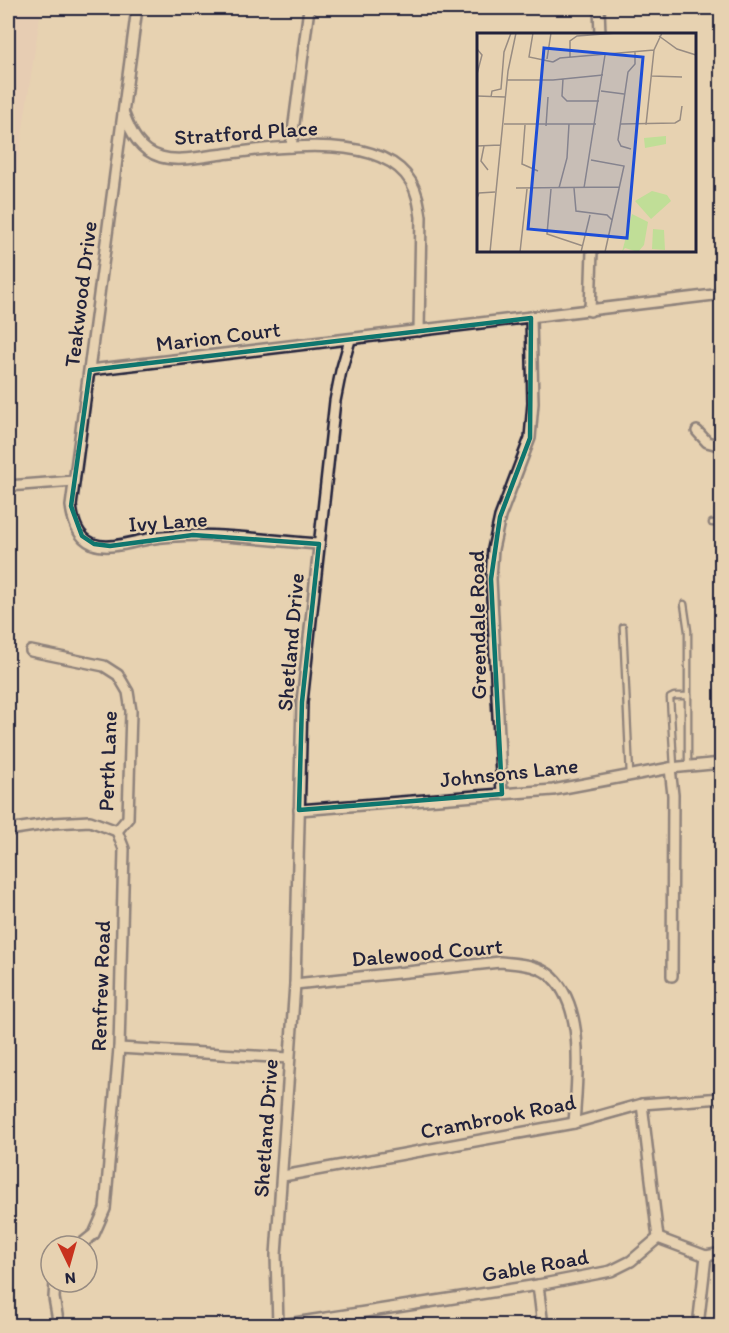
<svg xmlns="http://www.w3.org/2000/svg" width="729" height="1333" font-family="Itim,sans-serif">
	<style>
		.built { fill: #e6c7b6 }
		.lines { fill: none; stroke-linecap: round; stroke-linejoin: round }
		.lane-casing { stroke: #22223b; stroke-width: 9 }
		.street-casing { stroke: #22223b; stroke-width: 14 }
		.lane { stroke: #e7d2b1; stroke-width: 4.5 }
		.street { stroke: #e7d2b1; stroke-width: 9 }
		.marked { fill: none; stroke: #0f766e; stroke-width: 4.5; stroke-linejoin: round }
		.labels { text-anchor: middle; stroke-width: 4.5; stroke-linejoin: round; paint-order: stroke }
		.street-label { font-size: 22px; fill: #22223b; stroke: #e7d2b1 }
		.inset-road { fill: none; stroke: #988c82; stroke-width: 1.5 }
		.view { fill: #1d4ed8; fill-opacity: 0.15; stroke: #1d4ed8; stroke-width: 3 }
		.inset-edge { fill: none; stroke: #22223b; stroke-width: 3 }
	</style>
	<rect width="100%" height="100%" fill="#e7d2b1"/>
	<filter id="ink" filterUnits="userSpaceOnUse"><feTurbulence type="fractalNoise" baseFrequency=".0167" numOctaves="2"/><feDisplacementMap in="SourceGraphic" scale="12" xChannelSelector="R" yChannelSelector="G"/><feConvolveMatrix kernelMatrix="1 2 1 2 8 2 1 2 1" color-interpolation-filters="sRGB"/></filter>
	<g filter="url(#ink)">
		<!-- built -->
		<path class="built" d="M 8,8 L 41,8 L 10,213 L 8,220 Z"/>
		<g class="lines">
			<!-- lane casing -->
			<g class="lane-casing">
				<g id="lane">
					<path d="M 712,523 L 722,523"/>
					<path d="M 684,604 L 688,631 L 688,766"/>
					<path d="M 623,627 L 630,775"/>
					<path d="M 674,767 L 670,698 L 674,696 L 688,696"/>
				</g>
			</g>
			<!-- street casing -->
			<g class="street-casing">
				<g id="street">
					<path d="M 137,8 L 71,506 C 73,521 77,537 93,544 C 109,550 132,542 148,539 C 204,530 262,540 319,544"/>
					<path d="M 599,8 L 600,34"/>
					<path d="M 124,114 C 131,133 140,151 161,157 C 178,162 199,157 216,155 C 267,149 380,129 411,182 C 418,194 419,205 421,217 L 419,331"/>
					<path d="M 291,147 L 309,8"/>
					<path d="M 590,311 L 592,250"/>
					<path d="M 90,370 L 722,294"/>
					<path d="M 697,431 L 707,442 L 722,446"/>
					<path d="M 8,486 L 74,481"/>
					<path d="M 31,651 L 104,666 L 118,675 L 128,692 L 131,711 L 128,818 L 117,831"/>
					<path d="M 670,768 L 673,795 L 672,976"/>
					<path d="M 502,794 L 491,579 L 493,549 L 500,517 L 530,438 L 533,403 L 531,318"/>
					<path d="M 299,810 L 553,790 L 670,768 L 722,763"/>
					<path d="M 8,830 L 54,823 L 90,821 L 117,831"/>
					<path d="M 295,984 L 500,962 C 518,964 538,964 552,977 C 586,1009 577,1081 574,1123"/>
					<path d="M 119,1048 L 289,1058"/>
					<path d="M 642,1104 L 658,1238"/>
					<path d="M 283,1176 L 574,1123 L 642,1104 L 722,1098"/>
					<path d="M 658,1238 L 706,1256 L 722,1253"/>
					<path d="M 79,1246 L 94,1234 L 105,1209 L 119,1048 L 124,849 L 117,831"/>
					<path d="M 55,1282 L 54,1298 L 59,1326"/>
					<path d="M 538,1285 L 543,1326"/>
					<path d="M 278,1325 L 276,1255 L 295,984 L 302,702 L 335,401 L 341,371 L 350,340"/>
					<path d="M 275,1326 L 538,1285 L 611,1271 L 631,1261 L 658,1238"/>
					<path d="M 698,1326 L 706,1256"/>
				</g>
			</g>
			<!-- lane -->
			<use href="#lane" class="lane"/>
			<!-- street -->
			<use href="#street" class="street"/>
		</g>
	</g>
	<!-- marked area -->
	<path d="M0 0H729V1333H0ZM 531,318 L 530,438 L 500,517 L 491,579 L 502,794 L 299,810 L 302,702 L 319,544 L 193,535 L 110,546 L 94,544 L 82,536 L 71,506 L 90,370 Z" fill="#e7d2b1" fill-opacity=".55" fill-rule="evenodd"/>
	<path class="marked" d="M 531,318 L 530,438 L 500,517 L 491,579 L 502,794 L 299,810 L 302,702 L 319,544 L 193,535 L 110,546 L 94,544 L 82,536 L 71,506 L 90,370 Z"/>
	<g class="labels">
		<!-- street labels -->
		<g class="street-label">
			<text transform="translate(246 132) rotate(-4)" y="8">Stratford Place</text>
			<text transform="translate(80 294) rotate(-83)" y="8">Teakwood Drive</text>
			<text transform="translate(218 336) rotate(-7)" y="8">Marion Court</text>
			<text transform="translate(168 521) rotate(-4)" y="8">Ivy Lane</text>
			<text transform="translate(477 625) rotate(-91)" y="8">Greendale Road</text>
			<text transform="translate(290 642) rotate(-85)" y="8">Shetland Drive</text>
			<text transform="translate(107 761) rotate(-88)" y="8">Perth Lane</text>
			<text transform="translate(509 772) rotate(-6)" y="8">Johnsons Lane</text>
			<text transform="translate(427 952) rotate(-5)" y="8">Dalewood Court</text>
			<text transform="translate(100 986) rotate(-88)" y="8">Renfrew Road</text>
			<text transform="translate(498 1116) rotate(-11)" y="8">Crambrook Road</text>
			<text transform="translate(265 1128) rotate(-86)" y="8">Shetland Drive</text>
			<text transform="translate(535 1265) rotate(-10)" y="8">Gable Road</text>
		</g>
	</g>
	<!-- overview -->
	<g transform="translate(477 33)">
		<rect width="219" height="219" fill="#e7d2b1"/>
		<path d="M 189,103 L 189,111 L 168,115 L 167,105 ZM 175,158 L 190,162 L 194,168 L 174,186 L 158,168 ZM 155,181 L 171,189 L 167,212 L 161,219 L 148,215 L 145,219 ZM 176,196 L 187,197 L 188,217 L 175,216 Z" fill="#c0de97"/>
		<path class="inset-road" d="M 56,0 L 52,24 L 76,29M 182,3 L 200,16 L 219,22M 0,16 L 5,22 L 0,41M 93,24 L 93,8 L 100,3 L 140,0M 70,26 L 74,0M 76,29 L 83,25 L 177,17M 175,43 L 205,44M 86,46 L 85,63 L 90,68 L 122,68M 30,47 L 76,47 L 126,42M 124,58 L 147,61M 0,63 L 28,64M 14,64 L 15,58 L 24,56 L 27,19 L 34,0M 27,91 L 119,91M 144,91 L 198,90 L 203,87 L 205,73M 48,92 L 45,131 L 61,138M 169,92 L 177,17 L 185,0M 69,93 L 71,64M 0,113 L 23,112M 7,113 L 4,128 L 11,137M 154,116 L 144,113 L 141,107 L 151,39 L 158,31 L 158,19M 114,127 L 147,133 L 128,219M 39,155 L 142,154M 82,155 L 90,125 L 92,91M 97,155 L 99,178 L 130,182 L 135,187M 107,155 L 128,22M 74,156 L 70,201 L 106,213M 0,165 L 2,160 L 18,159M 13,219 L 31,38 L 39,0M 43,219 L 50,156M 104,219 L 113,182"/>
		<path class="view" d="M 67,15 L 166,24 L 150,205 L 51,196 Z"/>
		<rect width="219" height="219" class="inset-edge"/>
	</g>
	<!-- margin -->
	<rect width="729" height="1333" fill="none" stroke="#e7d2b1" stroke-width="30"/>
	<rect x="15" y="15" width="699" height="1303" fill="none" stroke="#22223b" stroke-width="2" filter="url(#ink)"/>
	<!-- north arrow -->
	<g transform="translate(69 1264) rotate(175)"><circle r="28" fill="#e7d2b1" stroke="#988c82" stroke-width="1.5"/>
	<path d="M0-4.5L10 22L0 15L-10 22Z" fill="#c8321e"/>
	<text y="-9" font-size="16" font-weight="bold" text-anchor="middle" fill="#22223b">N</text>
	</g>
</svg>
